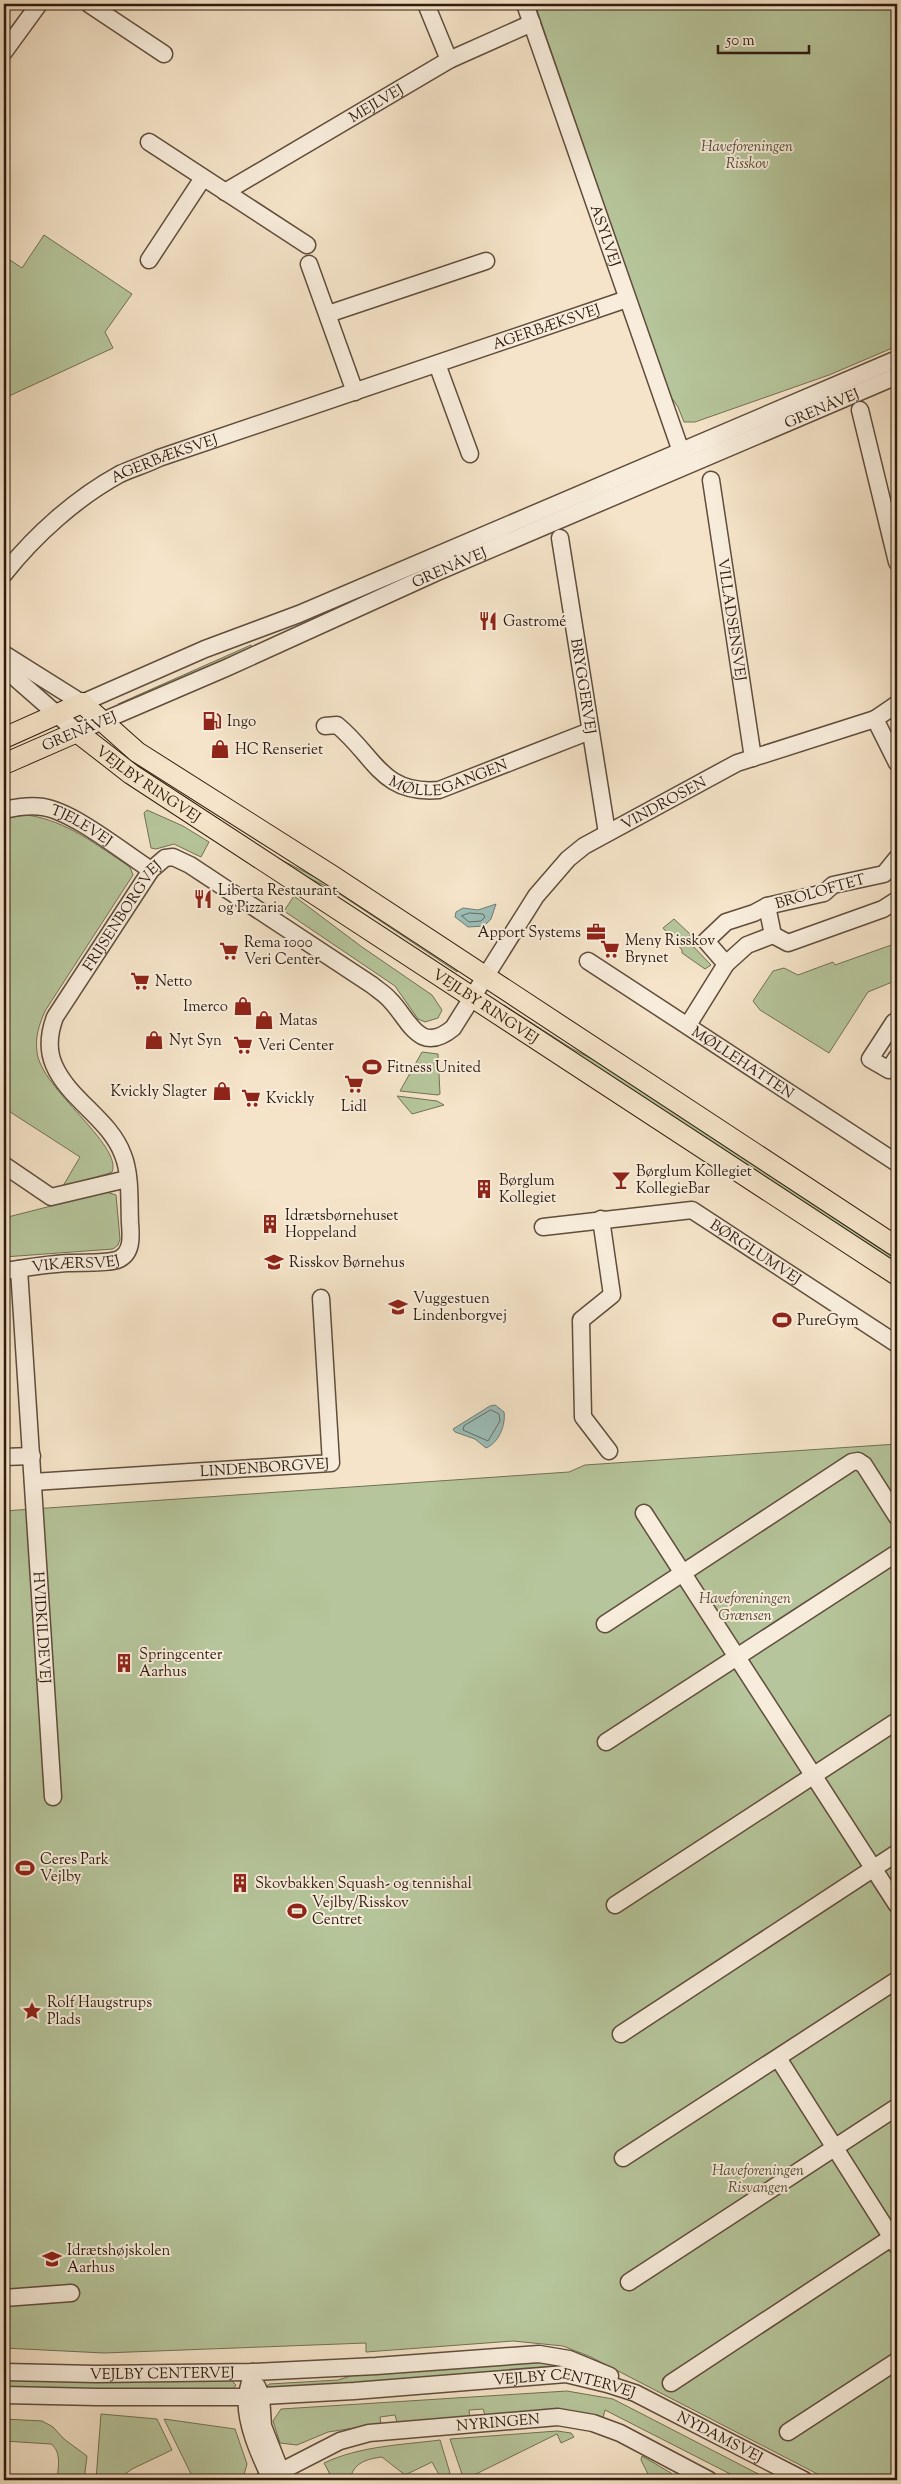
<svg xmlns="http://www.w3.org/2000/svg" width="901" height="2484" font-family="'Sorts Mill Goudy',serif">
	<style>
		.green { fill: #b6c59b; stroke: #727054 }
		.water { fill: #9cbeb9; stroke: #707d74 }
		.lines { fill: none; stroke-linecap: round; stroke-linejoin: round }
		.shore { stroke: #656c63; stroke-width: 1 }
		.minor-casing { stroke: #604d3c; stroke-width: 19 }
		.major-casing { stroke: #2e1b0d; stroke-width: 22 }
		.minor { stroke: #f8eddc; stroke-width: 16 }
		.major { stroke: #f5e4c9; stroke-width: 20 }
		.labels { text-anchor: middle; stroke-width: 4; stroke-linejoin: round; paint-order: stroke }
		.street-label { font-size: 15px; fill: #2e1b0d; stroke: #f8eddc }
		.park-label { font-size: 15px; font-style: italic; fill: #574e38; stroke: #f8eddc }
		.poi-label { font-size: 15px; fill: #2e1b0d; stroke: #f8eddc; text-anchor: start }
	</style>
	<rect width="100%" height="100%" fill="#f5e4c9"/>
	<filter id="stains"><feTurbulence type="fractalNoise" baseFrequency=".004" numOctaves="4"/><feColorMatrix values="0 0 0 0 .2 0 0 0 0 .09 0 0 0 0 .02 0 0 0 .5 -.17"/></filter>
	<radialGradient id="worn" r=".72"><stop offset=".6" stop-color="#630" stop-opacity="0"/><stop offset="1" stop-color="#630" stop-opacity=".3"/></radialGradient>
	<!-- green -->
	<g class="green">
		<path d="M 535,4 L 897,4 L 897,346 L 829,375 L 695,422 L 684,422 L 678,407 L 669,394 Z"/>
		<path d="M 44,235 L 132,294 L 105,332 L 113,348 L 9,396 L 4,404 L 4,256 L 22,268 Z"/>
		<path d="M 251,645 L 252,647 L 121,706 L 118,704 Z"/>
		<path d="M 118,754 L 272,855 L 338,889 L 459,968 L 457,972 L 332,889 L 285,867 Z"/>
		<path d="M 147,810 L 183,826 L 209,842 L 201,857 L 174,844 L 156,849 L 151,848 L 144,813 Z"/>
		<path d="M 27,815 C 68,821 96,845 130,867 L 133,875 L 45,1011 C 39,1025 35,1037 37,1052 C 41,1089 123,1145 112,1172 L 107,1174 L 63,1186 L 80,1157 L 4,1108 L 4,818 Z"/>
		<path d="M 294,896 L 362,947 L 432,995 L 442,1010 L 438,1018 L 425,1022 L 418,1019 L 395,986 L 284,911 Z"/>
		<path d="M 674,919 L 690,934 L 691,944 L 711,965 L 705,969 L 682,953 L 682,950 L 663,928 Z"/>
		<path d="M 897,943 L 897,980 L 868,992 L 829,1053 L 760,1010 L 753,1001 L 773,971 L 784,968 L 798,975 L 833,962 L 835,965 Z"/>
		<path d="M 504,1005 L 571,1048 L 626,1077 L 897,1256 L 897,1267 L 501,1009 Z"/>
		<path d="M 422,1052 L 438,1054 L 440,1094 L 438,1095 L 400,1091 Z"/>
		<path d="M 397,1096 L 437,1101 L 444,1105 L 412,1114 Z"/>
		<path d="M 106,1192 L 116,1195 L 120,1239 L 118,1245 L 113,1249 L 4,1257 L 4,1218 Z"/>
		<path d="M 897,1444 L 897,2480 L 829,2480 L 591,2357 L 563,2346 L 513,2341 L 366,2352 L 366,2343 L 104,2353 L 4,2348 L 4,1511 L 569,1472 L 585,1465 Z"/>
		<path d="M 532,2361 L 573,2366 L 386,2383 L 270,2388 L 267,2386 L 269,2384 L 338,2380 L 357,2374 Z"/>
		<path d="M 4,2378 L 231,2380 L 236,2385 L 233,2389 L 180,2391 L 4,2388 Z"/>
		<path d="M 567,2391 L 613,2399 L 770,2480 L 742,2480 L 605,2410 L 603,2418 L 552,2409 L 485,2415 L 483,2409 L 469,2410 L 470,2419 L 398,2426 L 395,2415 L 380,2417 L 381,2424 L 328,2432 L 297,2445 L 280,2443 L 273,2421 L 281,2409 Z"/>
		<path d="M 101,2414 L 157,2419 L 172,2450 L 132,2469 L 117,2480 L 96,2480 Z"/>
		<path d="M 4,2419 L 42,2421 L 53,2427 L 64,2439 L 87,2456 L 84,2480 L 57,2480 C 58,2468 62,2452 51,2444 L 4,2441 Z"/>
		<path d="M 164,2419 L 235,2429 L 247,2464 L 243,2478 L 237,2480 L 194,2480 Z"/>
		<path d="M 557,2431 L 571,2433 L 574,2437 L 561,2443 L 557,2434 L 470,2477 L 471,2480 L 464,2480 L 450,2439 Z"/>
		<path d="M 440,2440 L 450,2473 L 444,2480 L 442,2480 L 432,2462 L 405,2475 L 382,2457 C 366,2459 353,2463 350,2480 L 333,2480 L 324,2463 C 360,2446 401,2445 440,2440 Z"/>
		<path d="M 642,2456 L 671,2473 L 678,2480 L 651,2480 L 641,2460 Z"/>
	</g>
	<!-- water -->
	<g class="water">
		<path d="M 496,904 L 491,919 L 484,926 L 468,927 L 455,917 L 456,912 L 463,908 L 478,910 Z"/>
		<path d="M 495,1405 L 504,1412 C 506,1424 499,1443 486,1448 L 475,1439 L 455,1432 L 453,1429 L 490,1406 Z"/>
	</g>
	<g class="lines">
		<!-- shore -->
		<g class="shore">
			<path d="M 470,913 L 483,914 L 485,917 L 481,921 L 469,922 L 462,916 Z"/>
			<path d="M 491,1410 L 499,1414 L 500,1421 L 488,1441 L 463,1430 L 464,1426 Z"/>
		</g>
		<!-- minor casing -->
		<g class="minor-casing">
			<g id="minor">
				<path d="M 89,4 L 164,54"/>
				<path d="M 426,4 L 449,60"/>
				<path id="s1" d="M 525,4 L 684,460"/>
				<path d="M 4,52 L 39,4"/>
				<path d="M 149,142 L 307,245"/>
				<path id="s2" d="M 225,192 L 449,60 L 532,23"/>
				<path d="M 149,260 L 203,178"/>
				<path d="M 309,264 L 355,392"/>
				<path d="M 328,314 L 486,261"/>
				<path d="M 437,364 L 470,454"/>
				<path d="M 860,410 L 897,562"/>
				<path id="s3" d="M 711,480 L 753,758"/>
				<path id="s4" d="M 560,538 L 607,833"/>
				<path id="s5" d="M 4,574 C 35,535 76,498 120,474 C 133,468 147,464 159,458 L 627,299"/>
				<path d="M 4,654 L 82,703 L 205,649 L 299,614 L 897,359"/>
				<path id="s6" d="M 4,668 L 77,732 L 226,668 L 435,573 L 897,376"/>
				<path d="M 875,719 L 897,763"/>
				<path id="s7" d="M 325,726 L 337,725 C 375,756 381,795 439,790 L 590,731"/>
				<path id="s8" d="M 4,810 C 17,807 29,805 43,807 C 74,812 123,852 151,870"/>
				<path d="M 897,858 L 884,874 L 833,885 L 824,893 L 767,906 L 754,913 L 726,922 L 706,941 L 726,964 L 747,945 L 773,935 L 788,943 L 883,909 L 897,900"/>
				<path d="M 767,906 L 773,935"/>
				<path id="s9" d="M 588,961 L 897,1163"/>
				<path d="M 897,1021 L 894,1022 L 870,1059 L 889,1070 L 897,1057"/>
				<path d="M 688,1025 L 726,964"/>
				<path d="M 4,1165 L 51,1197 L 127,1179"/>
				<path d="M 601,1219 L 612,1295 L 581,1320 L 583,1417 L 609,1451"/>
				<path id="s10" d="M 543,1227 L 692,1210 L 897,1344"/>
				<path id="s11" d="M 19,1269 L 53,1797"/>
				<path id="s12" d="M 4,1271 C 25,1268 47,1264 68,1263 C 83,1262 103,1264 117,1260 C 133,1254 131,1236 130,1223 C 129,1202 131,1175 123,1155 C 110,1119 69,1100 54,1065 C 47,1049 49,1033 55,1017 L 151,870 L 165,858 L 173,857 L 190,865 L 372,985 C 378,990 385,994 390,1000 C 409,1019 419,1056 453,1028 L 536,896 L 568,859 L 584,846 L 737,763 L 875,719 L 897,704"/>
				<path d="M 4,1457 L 32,1456"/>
				<path id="s13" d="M 33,1482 L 331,1463 L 321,1298"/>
				<path d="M 644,1513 L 897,1905"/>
				<path d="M 605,1624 L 852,1462 L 858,1461 L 864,1465 L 897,1517"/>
				<path d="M 606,1742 L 897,1553"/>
				<path d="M 615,1905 L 897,1721"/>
				<path d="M 621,2034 L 897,1853"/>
				<path d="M 778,2058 L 897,2246"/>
				<path d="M 623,2158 L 897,1980"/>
				<path d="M 629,2282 L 897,2107"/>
				<path d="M 4,2298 L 71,2293"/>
				<path id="s14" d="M 4,2372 L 96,2374 L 252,2372 L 376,2366 L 539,2354 L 569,2359 L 610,2376"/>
				<path d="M 252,2372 C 251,2380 248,2388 247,2395 C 244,2421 259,2454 270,2477"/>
				<path d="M 671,2383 L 897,2234"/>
				<path d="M 257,2386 L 261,2396 L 263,2426 L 281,2472"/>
				<path id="s15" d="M 4,2395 L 97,2397 L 246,2397 L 354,2391 L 566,2374 L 607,2384 L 635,2393 L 804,2480"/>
				<path d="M 788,2432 L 897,2361"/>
				<path id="s16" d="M 264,2480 L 340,2441 L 369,2433 L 558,2417 L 593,2423 L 620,2433 L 709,2480"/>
			</g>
		</g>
		<!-- major casing -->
		<g class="major-casing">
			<g id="major">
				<path d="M 4,738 L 82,703 L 137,752 L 331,875 L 897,1247"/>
				<path id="s17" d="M 4,764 L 77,732 L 131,774 L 897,1275"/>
			</g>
		</g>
		<!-- minor -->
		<use href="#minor" class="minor"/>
		<!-- major -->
		<use href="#major" class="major"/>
	</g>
	<!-- icons -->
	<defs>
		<g id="restaurant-bare" transform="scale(1.5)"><path d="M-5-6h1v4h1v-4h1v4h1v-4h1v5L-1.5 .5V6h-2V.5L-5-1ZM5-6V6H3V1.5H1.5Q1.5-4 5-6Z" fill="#8f2418" stroke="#f8eddc" stroke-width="2.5" paint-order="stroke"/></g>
		<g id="fuel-bare" transform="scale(1.5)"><path d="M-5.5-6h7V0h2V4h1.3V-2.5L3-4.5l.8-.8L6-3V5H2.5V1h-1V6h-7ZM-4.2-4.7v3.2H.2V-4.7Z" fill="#8f2418" stroke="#f8eddc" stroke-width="2.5" paint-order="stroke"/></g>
		<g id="shop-bare" transform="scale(1.5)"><path d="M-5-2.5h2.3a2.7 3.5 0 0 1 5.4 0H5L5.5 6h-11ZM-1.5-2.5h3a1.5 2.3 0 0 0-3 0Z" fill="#8f2418" stroke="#f8eddc" stroke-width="2.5" paint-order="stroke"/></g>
		<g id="office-bare" transform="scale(1.5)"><path d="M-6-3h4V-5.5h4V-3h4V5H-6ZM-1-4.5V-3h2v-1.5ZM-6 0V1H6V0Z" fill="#8f2418" stroke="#f8eddc" stroke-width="2.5" paint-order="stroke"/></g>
		<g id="supermarket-bare" transform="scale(1.5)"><path d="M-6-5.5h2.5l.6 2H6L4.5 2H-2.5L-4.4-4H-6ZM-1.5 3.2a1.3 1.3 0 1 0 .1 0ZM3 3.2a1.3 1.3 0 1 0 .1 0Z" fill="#8f2418" stroke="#f8eddc" stroke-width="2.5" paint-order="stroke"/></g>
		<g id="stadium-bare" transform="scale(1.5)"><path d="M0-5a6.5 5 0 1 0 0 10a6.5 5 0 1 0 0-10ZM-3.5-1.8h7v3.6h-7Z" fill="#8f2418" stroke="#f8eddc" stroke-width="2.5" paint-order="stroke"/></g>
		<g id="bar-bare" transform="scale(1.5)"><path d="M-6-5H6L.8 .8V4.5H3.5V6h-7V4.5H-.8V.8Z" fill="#8f2418" stroke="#f8eddc" stroke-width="2.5" paint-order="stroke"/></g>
		<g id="building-bare" transform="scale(1.5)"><path d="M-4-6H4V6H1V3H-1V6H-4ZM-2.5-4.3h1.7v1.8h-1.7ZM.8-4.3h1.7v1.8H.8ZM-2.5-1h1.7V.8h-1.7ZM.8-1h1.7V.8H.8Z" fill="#8f2418" stroke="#f8eddc" stroke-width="2.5" paint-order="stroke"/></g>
		<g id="school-bare" transform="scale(1.5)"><path d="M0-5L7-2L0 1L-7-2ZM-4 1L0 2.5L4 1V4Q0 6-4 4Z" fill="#8f2418" stroke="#f8eddc" stroke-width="2.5" paint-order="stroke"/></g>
		<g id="sight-bare" transform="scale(1.5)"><path d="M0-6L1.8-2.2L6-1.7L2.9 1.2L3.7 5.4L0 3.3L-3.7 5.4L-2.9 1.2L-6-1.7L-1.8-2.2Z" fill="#8f2418" stroke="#f8eddc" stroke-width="2.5" paint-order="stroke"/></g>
	</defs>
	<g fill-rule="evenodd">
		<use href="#restaurant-bare" x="488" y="621"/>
		<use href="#fuel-bare" x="212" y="721"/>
		<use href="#shop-bare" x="220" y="749"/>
		<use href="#restaurant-bare" x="203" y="899"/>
		<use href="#office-bare" x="596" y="932"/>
		<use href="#supermarket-bare" x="610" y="949"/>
		<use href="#supermarket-bare" x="229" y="951"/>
		<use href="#supermarket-bare" x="140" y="981"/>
		<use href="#shop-bare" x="243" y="1006"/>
		<use href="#shop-bare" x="264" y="1020"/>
		<use href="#shop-bare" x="154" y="1040"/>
		<use href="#supermarket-bare" x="243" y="1045"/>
		<use href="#stadium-bare" x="372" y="1067"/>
		<use href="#supermarket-bare" x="354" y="1084"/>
		<use href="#shop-bare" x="222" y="1091"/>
		<use href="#supermarket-bare" x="251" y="1098"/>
		<use href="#bar-bare" x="621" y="1180"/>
		<use href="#building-bare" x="484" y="1189"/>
		<use href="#building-bare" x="270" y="1224"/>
		<use href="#school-bare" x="274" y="1262"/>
		<use href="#school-bare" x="398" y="1307"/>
		<use href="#stadium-bare" x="782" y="1320"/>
		<use href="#building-bare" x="124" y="1663"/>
		<use href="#stadium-bare" x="25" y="1868"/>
		<use href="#building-bare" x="240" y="1883"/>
		<use href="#stadium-bare" x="297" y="1911"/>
		<use href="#sight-bare" x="32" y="2011"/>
		<use href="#school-bare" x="52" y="2259"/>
	</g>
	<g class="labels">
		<!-- street labels -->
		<g class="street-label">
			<text dy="5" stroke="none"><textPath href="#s2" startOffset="175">MEJLVEJ</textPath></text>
			<text dy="5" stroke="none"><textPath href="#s1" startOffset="245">ASYLVEJ</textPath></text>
			<text dy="5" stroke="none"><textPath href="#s5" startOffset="605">AGERBÆKSVEJ</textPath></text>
			<text dy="5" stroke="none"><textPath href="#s6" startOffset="909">GRENÅVEJ</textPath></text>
			<text dy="5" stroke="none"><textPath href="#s5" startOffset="201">AGERBÆKSVEJ</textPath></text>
			<text dy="5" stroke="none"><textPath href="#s6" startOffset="504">GRENÅVEJ</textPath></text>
			<text dy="5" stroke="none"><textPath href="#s3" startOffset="141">VILLADSENSVEJ</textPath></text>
			<text dy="5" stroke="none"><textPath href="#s4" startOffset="150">BRYGGERVEJ</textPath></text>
			<text transform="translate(79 731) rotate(-23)" y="5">GRENÅVEJ</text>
			<text dy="5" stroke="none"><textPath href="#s7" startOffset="150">MØLLEGANGEN</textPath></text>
			<text dy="5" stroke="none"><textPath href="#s17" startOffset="168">VEJLBY RINGVEJ</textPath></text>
			<text dy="5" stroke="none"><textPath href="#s12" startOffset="1249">VINDROSEN</textPath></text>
			<text dy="5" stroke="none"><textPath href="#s8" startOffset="82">TJELEVEJ</textPath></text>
			<text transform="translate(820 891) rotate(-16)" y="5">BROLOFTET</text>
			<text dy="5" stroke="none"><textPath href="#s12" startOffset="510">FRIJSENBORGVEJ</textPath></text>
			<text dy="5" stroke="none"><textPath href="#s17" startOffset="572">VEJLBY RINGVEJ</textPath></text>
			<text dy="5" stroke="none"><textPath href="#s9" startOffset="185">MØLLEHATTEN</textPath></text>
			<text dy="5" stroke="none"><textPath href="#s10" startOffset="226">BØRGLUMVEJ</textPath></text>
			<text dy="5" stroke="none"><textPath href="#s12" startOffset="72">VIKÆRSVEJ</textPath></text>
			<text dy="5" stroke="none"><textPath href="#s13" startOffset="232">LINDENBORGVEJ</textPath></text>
			<text dy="5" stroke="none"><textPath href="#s11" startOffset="359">HVIDKILDEVEJ</textPath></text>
			<text dy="5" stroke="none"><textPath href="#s14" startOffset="158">VEJLBY CENTERVEJ</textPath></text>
			<text dy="5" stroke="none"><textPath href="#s15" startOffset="562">VEJLBY CENTERVEJ</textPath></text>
			<text dy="5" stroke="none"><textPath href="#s16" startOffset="245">NYRINGEN</textPath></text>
			<text dy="5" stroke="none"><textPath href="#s15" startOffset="730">NYDAMSVEJ</textPath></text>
		</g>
		<!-- park labels -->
		<g class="park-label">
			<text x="747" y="151">Haveforeningen<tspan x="747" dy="17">Risskov</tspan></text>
			<text x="745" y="1603">Haveforeningen<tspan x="745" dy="17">Grænsen</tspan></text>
			<text x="758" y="2175">Haveforeningen<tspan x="758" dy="17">Risvangen</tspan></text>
		</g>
		<!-- poi labels -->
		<g class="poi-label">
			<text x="503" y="626">Gastromé</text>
			<text x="227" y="726">Ingo</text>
			<text x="235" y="754">HC Renseriet</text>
			<text x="218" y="895">Liberta Restaurant<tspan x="218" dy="17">og Pizzaria</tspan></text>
			<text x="581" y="937" text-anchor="end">Apport Systems</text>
			<text x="625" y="945">Meny Risskov<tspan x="625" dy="17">Brynet</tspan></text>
			<text x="244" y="947">Rema 1000<tspan x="244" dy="17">Veri Center</tspan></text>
			<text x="155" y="986">Netto</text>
			<text x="228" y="1011" text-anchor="end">Imerco</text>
			<text x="279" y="1025">Matas</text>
			<text x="169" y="1045">Nyt Syn</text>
			<text x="258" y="1050">Veri Center</text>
			<text x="387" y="1072">Fitness United</text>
			<text x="207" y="1096" text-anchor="end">Kvickly Slagter</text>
			<text x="266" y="1103">Kvickly</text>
			<text x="354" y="1111" text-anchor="middle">Lidl</text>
			<text x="636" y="1176">Børglum Kollegiet<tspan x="636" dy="17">KollegieBar</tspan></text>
			<text x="499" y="1185">Børglum<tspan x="499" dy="17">Kollegiet</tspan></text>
			<text x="285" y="1220">Idrætsbørnehuset<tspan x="285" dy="17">Hoppeland</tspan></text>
			<text x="289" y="1267">Risskov Børnehus</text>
			<text x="413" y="1303">Vuggestuen<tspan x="413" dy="17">Lindenborgvej</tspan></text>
			<text x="797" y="1325">PureGym</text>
			<text x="139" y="1659">Springcenter<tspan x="139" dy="17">Aarhus</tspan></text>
			<text x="40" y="1864">Ceres Park<tspan x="40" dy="17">Vejlby</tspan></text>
			<text x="255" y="1888">Skovbakken Squash- og tennishal</text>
			<text x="312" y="1907">Vejlby/Risskov<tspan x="312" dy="17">Centret</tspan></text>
			<text x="47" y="2007">Rolf Haugstrups<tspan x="47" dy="17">Plads</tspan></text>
			<text x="67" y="2255">Idrætshøjskolen<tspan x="67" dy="17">Aarhus</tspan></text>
		</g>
	</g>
	<!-- margin -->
	<rect width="901" height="2484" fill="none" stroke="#f5e4c9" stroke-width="20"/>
	<rect x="5" y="5" width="891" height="2474" fill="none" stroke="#2e1b0d" stroke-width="2.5"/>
	<rect x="10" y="10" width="881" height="2464" fill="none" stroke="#2e1b0d"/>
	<!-- scale -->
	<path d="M718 45v8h91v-8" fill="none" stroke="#2e1b0d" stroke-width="2.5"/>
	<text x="726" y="45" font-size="15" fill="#2e1b0d" stroke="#f8eddc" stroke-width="4" paint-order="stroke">50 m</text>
	<rect width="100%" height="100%" filter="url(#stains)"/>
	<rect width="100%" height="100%" fill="url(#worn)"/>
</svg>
